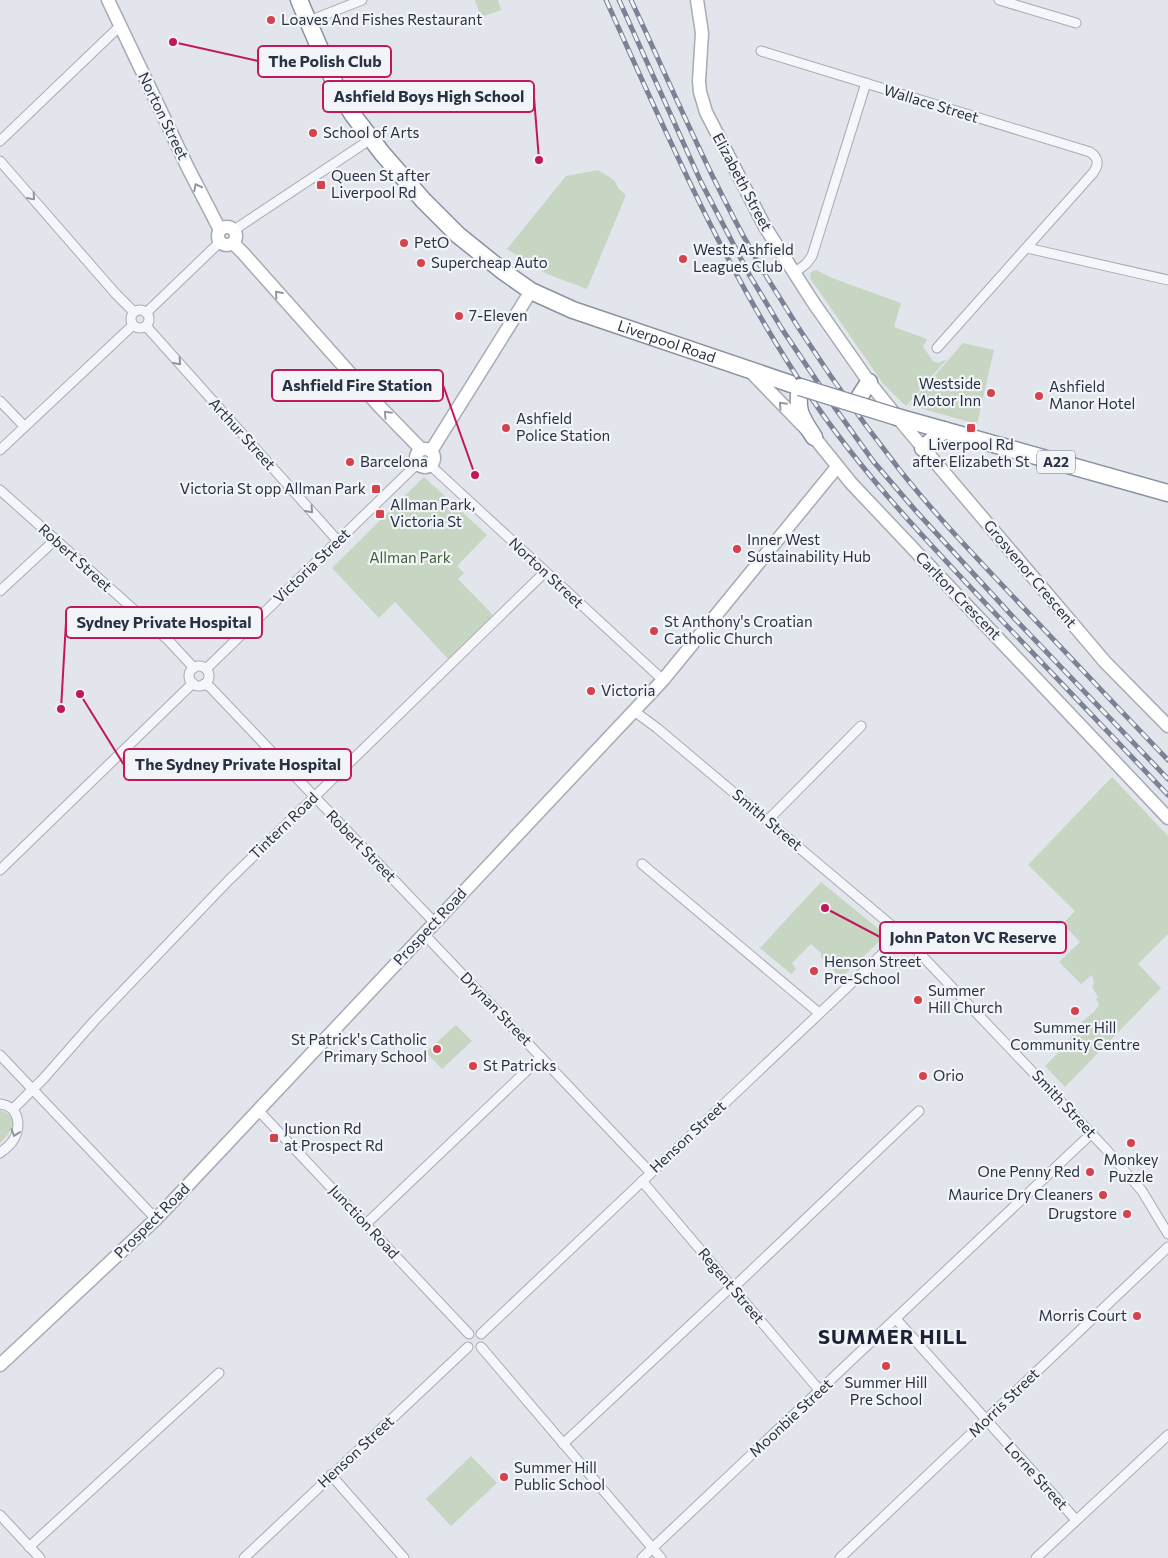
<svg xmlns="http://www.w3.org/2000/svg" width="1168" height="1558" font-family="Commissioner,sans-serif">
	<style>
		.green { fill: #c6d6c3 }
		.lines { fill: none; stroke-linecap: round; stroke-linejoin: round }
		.street-casing { stroke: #a7abb6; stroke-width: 11 }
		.secondary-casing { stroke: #a7abb6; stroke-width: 15 }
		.highway-casing { stroke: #8991a3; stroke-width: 19 }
		.street { stroke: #f5f6f9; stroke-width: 9 }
		.secondary { stroke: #fff; stroke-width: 12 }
		.highway { stroke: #fff; stroke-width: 16 }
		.rail-casing { stroke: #7b8296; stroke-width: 5 }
		.rail { stroke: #f2f4f8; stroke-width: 3; stroke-dasharray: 9; stroke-linecap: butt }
		.highway-bridge-casing { stroke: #8991a3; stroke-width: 19; stroke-linecap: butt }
		.highway-bridge { stroke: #fff; stroke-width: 16 }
		.oneway { stroke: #9498a2 }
		.oneway2 { stroke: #8f949e }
		.poi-dot { fill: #d6424b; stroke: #f2f4f8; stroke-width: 2 }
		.labels { text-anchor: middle; stroke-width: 4.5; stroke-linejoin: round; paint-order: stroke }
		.shield { fill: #f2f4f8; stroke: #656c7a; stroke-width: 1 }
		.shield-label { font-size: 14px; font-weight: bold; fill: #293144 }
		.poi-label { font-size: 15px; fill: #293144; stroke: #f2f4f8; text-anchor: start }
		.street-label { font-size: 15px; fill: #293144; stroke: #f2f4f8 }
		.park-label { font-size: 15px; fill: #3a6135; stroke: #f2f4f8 }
		.district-label { font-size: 20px; font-weight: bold; letter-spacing: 1px; fill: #1b2235; stroke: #f2f4f8 }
		.leader { fill: none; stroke: #c2185b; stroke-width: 2 }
		.callout-dot { fill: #c2185b; stroke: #f2f4f8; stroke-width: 2 }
		.callout { fill: #f2f4f8; stroke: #c2185b; stroke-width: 2 }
		.callout-label { font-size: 16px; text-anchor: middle; font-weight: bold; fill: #293144 }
	</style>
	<rect width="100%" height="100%" fill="#e2e5eb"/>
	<!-- green -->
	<g class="green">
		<path d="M 475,0 L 498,0 L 501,10 L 481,17 Z"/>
		<path d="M 598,170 L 614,180 L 619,189 L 626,195 L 587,289 L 547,274 L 507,249 L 566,176 Z"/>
		<path d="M 816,270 L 832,278 L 901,303 L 894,327 L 927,339 L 923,347 L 933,361 L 938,363 L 947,359 L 906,406 L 884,385 L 810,278 L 811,272 Z"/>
		<path d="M 963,343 L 994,350 L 977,424 L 909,405 Z"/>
		<path d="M 424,477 L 487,535 L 457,566 L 464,573 L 458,579 L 493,615 L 449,660 L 395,602 L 379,618 L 332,568 Z"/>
		<path d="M 1112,777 L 1168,836 L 1168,934 L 1138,964 L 1161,988 L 1065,1087 L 1045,1066 L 1066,1045 L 1077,1026 L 1094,1012 L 1099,1005 L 1096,999 L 1098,997 L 1092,987 L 1094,983 L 1092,975 L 1081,984 L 1059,962 L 1080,942 L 1063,924 L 1075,911 L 1028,865 Z"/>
		<path d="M 821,882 L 886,935 L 841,978 L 820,956 L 822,954 L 811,944 L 792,963 L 796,969 L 791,974 L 760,948 Z"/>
		<path d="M 456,1025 L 472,1041 L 442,1069 L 426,1052 Z"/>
		<path d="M 0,1110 C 22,1118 12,1131 0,1143 Z"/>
		<path d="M 471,1456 L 497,1483 L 451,1526 L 426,1499 Z"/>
	</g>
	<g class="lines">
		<!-- street casing -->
		<g class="street-casing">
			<g id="street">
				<path d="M 999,0 L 1076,23"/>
				<path d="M 309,21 L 362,0"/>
				<path d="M 761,51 L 1090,152 C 1099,158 1099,165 1093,173 L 937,348"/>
				<path d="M 0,141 L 120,26"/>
				<path d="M 0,161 L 115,293 L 134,312"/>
				<path d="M 234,230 L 371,139"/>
				<path d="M 1027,248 L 1168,280"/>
				<path d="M 794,273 L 806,264 L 812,256 L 866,83"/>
				<circle cx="140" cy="319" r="9"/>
				<path d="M 146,313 L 220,242"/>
				<path d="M 146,326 L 338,541"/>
				<path d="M 0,401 L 24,426"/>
				<path d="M 0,450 L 133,325"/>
				<path d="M 430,465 L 663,680"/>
				<path d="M 0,490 L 169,641 L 194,668"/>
				<path d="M 0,591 L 55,540"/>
				<circle cx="199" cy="676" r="10"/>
				<path d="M 206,669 L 418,463"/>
				<path d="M 204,684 L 210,687 L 434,922"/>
				<path d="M 634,711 L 657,728 L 898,931"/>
				<path d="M 767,821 L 861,726"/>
				<path d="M 642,864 L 819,1013"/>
				<path d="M 0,870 L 193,683"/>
				<circle cx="902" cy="936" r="6"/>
				<path d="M 424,934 L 650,1172"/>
				<path d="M 907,940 L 1105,1148 L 1142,1191 L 1168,1234"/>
				<path d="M 0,1055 L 156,1219"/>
				<path d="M 0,1104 C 20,1106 22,1128 12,1142 C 9,1146 4,1150 0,1153"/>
				<path d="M 13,1109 L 44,1078 L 95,1020 L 228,881 L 545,572"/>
				<path d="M 258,1110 L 469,1334"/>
				<path d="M 642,1181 L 820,1391"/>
				<path d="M 366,1224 L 541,1057"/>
				<path d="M 733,1288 L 919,1111"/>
				<path d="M 896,1319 L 1076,1520"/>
				<path d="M 481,1334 L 897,940"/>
				<path d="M 481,1347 L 661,1558"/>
				<path d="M 563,1444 L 732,1286"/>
				<path d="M 331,1475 L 404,1558"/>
				<path d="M 0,1515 L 40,1558"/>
				<path d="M 29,1547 L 219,1373"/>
				<path d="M 244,1558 L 468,1347"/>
				<path d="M 642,1558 L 1092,1133"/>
				<path d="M 840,1558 L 1168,1247"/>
				<path d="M 1036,1558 L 1168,1435"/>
			</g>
		</g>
		<!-- secondary casing -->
		<g class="secondary-casing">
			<g id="secondary">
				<path d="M 108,0 L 188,168 L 220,230"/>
				<path d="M 697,0 L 702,33 L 699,81 L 700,92 L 706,112 L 765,227 L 813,302 L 869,382 L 897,417 L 1105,662 L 1168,726"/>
				<circle cx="227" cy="236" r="9"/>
				<path d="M 233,243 L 243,253 L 380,407 L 421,449"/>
				<path d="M 751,372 L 814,437 L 851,483 L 1168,818"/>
				<circle cx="425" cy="458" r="9"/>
				<path d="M 431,451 L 531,291"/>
				<path d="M 0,1365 L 156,1219 L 663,680 L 837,467"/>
			</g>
		</g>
		<!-- highway casing -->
		<g class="highway-casing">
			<g id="highway">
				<path id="s1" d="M 299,0 L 338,91 L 353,115 L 382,153 L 423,200 L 458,235 L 504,272 L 531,291 L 573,310 L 800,387 C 796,411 801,417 814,437"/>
				<path d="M 860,396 L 869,382"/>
				<path d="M 897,417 L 1168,493"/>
				<path d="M 923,448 L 944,430"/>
			</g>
		</g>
		<!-- street -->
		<use href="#street" class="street"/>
		<!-- secondary -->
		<use href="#secondary" class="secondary"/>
		<!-- highway -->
		<use href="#highway" class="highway"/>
		<!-- rail casing -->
		<g class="rail-casing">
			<g id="rail">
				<path d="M 606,0 C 668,137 727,275 812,399 C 863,474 926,540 988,606 C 1048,669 1108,732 1168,795"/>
				<path d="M 619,0 L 701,182 L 750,276 L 782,329 L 835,408 L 873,461 L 915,510 L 1014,618 L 1168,779"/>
				<path d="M 631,0 C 675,94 715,191 768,279 C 808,345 852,409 899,469 C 936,516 978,559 1019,603 C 1068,655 1118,708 1168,760"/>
			</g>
		</g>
		<!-- rail -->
		<use href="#rail" class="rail"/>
		<!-- highway-bridge casing -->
		<g class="highway-bridge-casing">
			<path id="highway-bridge" d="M 800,387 L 897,417"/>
		</g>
		<!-- highway-bridge -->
		<use href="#highway-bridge" class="highway-bridge"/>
	</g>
	<!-- one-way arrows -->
	<defs><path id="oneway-chevron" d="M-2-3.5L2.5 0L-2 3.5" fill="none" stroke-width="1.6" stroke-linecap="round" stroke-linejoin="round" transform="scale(1.25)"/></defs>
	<g class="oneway">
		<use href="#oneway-chevron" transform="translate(197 187) rotate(-117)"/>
		<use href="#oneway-chevron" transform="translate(278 294) rotate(-132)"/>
		<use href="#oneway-chevron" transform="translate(782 405) rotate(-133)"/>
		<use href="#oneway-chevron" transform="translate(387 414) rotate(-133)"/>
	</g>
	<g class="oneway2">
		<use href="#oneway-chevron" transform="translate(32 197) rotate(49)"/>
		<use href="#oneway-chevron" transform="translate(178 362) rotate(48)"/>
		<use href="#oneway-chevron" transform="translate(310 510) rotate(48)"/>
		<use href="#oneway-chevron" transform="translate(15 1133) rotate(109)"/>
	</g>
	<!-- markers -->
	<g class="poi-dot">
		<circle cx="271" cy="20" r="5"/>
		<circle cx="313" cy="133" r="5"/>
		<rect x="316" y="180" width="10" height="10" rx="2.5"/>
		<circle cx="404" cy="243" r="5"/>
		<circle cx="683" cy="259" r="5"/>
		<circle cx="421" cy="263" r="5"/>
		<circle cx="459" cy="316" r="5"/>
		<circle cx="991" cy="393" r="5"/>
		<circle cx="1039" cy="396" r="5"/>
		<circle cx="506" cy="428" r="5"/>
		<rect x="966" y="423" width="10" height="10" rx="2.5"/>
		<circle cx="350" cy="462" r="5"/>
		<rect x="371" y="484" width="10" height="10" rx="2.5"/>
		<rect x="375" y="509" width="10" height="10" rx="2.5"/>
		<circle cx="737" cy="549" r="5"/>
		<circle cx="654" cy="631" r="5"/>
		<circle cx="591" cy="691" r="5"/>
		<circle cx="814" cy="971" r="5"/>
		<circle cx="918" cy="1000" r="5"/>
		<circle cx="1075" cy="1011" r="5"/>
		<circle cx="437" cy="1049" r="5"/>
		<circle cx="473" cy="1066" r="5"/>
		<circle cx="923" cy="1076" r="5"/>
		<rect x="269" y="1133" width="10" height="10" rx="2.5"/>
		<circle cx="1131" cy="1143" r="5"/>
		<circle cx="1090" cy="1172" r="5"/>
		<circle cx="1103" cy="1195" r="5"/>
		<circle cx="1127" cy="1214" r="5"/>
		<circle cx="1137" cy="1316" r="5"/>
		<circle cx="886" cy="1366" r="5"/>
		<circle cx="504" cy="1477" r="5"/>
	</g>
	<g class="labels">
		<!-- shield labels -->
		<rect class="shield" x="1037" y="450.5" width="38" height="23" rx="4"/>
		<g class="shield-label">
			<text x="1056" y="467">A22</text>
		</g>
		<!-- poi labels -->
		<g class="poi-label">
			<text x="281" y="25">Loaves And Fishes Restaurant</text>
			<text x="323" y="138">School of Arts</text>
			<text x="331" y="181">Queen St after<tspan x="331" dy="17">Liverpool Rd</tspan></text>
			<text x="414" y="248">PetO</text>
			<text x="693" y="255">Wests Ashfield<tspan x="693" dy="17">Leagues Club</tspan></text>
			<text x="431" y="268">Supercheap Auto</text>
			<text x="469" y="321">7-Eleven</text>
			<text x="981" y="389" text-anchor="end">Westside<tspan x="981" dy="17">Motor Inn</tspan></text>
			<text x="1049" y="392">Ashfield<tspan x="1049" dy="17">Manor Hotel</tspan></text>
			<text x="516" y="424">Ashfield<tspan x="516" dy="17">Police Station</tspan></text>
			<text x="971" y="450" text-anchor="middle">Liverpool Rd<tspan x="971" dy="17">after Elizabeth St</tspan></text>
			<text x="360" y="467">Barcelona</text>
			<text x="366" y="494" text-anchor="end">Victoria St opp Allman Park</text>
			<text x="390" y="510">Allman Park,<tspan x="390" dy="17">Victoria St</tspan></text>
			<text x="747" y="545">Inner West<tspan x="747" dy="17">Sustainability Hub</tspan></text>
			<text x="664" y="627">St Anthony's Croatian<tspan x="664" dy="17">Catholic Church</tspan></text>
			<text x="601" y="696">Victoria</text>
			<text x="824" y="967">Henson Street<tspan x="824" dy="17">Pre-School</tspan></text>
			<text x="928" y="996">Summer<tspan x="928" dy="17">Hill Church</tspan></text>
			<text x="1075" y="1033" text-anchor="middle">Summer Hill<tspan x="1075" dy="17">Community Centre</tspan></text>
			<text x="427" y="1045" text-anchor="end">St Patrick's Catholic<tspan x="427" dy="17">Primary School</tspan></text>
			<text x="483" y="1071">St Patricks</text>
			<text x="933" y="1081">Orio</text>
			<text x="284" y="1134">Junction Rd<tspan x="284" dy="17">at Prospect Rd</tspan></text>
			<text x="1131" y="1165" text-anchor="middle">Monkey<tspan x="1131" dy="17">Puzzle</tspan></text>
			<text x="1080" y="1177" text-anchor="end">One Penny Red</text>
			<text x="1093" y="1200" text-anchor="end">Maurice Dry Cleaners</text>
			<text x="1117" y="1219" text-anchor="end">Drugstore</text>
			<text x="1127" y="1321" text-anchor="end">Morris Court</text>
			<text x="886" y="1388" text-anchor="middle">Summer Hill<tspan x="886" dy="17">Pre School</tspan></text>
			<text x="514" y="1473">Summer Hill<tspan x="514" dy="17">Public School</tspan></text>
		</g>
		<!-- street labels -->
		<g class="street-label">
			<text transform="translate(931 104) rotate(17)" y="5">Wallace Street</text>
			<text transform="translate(163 116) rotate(64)" y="5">Norton Street</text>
			<text transform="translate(742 182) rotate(62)" y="5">Elizabeth Street</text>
			<text dy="5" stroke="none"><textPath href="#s1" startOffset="524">Liverpool Road</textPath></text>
			<text transform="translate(242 434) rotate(48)" y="5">Arthur Street</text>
			<text transform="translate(75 558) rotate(42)" y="5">Robert Street</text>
			<text transform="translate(312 566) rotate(-44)" y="5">Victoria Street</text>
			<text transform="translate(546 573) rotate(43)" y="5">Norton Street</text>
			<text transform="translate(1030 574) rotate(50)" y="5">Grosvenor Crescent</text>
			<text transform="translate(958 596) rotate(46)" y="5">Carlton Crescent</text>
			<text transform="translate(767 820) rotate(40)" y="5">Smith Street</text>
			<text transform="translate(284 826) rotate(-44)" y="5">Tintern Road</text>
			<text transform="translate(361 846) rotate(46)" y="5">Robert Street</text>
			<text transform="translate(430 927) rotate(-47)" y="5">Prospect Road</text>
			<text transform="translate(496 1009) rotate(46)" y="5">Drynan Street</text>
			<text transform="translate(1064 1104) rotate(47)" y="5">Smith Street</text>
			<text transform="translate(688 1137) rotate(-43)" y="5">Henson Street</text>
			<text transform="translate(152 1221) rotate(-45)" y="5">Prospect Road</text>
			<text transform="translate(364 1222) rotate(47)" y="5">Junction Road</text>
			<text transform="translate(731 1286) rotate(50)" y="5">Regent Street</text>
			<text transform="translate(1004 1403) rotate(-44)" y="5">Morris Street</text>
			<text transform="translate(791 1418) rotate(-43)" y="5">Moonbie Street</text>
			<text transform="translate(356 1452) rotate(-43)" y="5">Henson Street</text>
			<text transform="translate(1036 1476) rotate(48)" y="5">Lorne Street</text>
		</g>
		<!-- park labels -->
		<g class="park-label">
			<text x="410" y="563">Allman Park</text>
		</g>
		<!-- district labels -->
		<g class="district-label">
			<text x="893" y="1344">SUMMER HILL</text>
		</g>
	</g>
	<!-- callouts -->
	<path class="leader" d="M173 42L258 61M539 160L534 97M475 475L443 385M61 709L66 622M80 694L124 765M825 908L880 937"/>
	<g class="callout-dot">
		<circle cx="173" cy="42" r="5"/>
		<circle cx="539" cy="160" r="5"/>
		<circle cx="475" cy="475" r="5"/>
		<circle cx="61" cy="709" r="5"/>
		<circle cx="80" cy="694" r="5"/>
		<circle cx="825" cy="908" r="5"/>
	</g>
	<g class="callout">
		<rect x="258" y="46" width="133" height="31" rx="5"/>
		<rect x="323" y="81" width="211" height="31" rx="5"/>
		<rect x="272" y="370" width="171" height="31" rx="5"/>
		<rect x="66" y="607" width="196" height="31" rx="5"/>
		<rect x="124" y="749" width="227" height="31" rx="5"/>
		<rect x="880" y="922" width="186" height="31" rx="5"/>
	</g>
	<g class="callout-label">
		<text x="325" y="67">The Polish Club</text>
		<text x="429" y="102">Ashfield Boys High School</text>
		<text x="357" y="391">Ashfield Fire Station</text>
		<text x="164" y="628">Sydney Private Hospital</text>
		<text x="238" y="770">The Sydney Private Hospital</text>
		<text x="973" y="943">John Paton VC Reserve</text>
	</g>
</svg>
